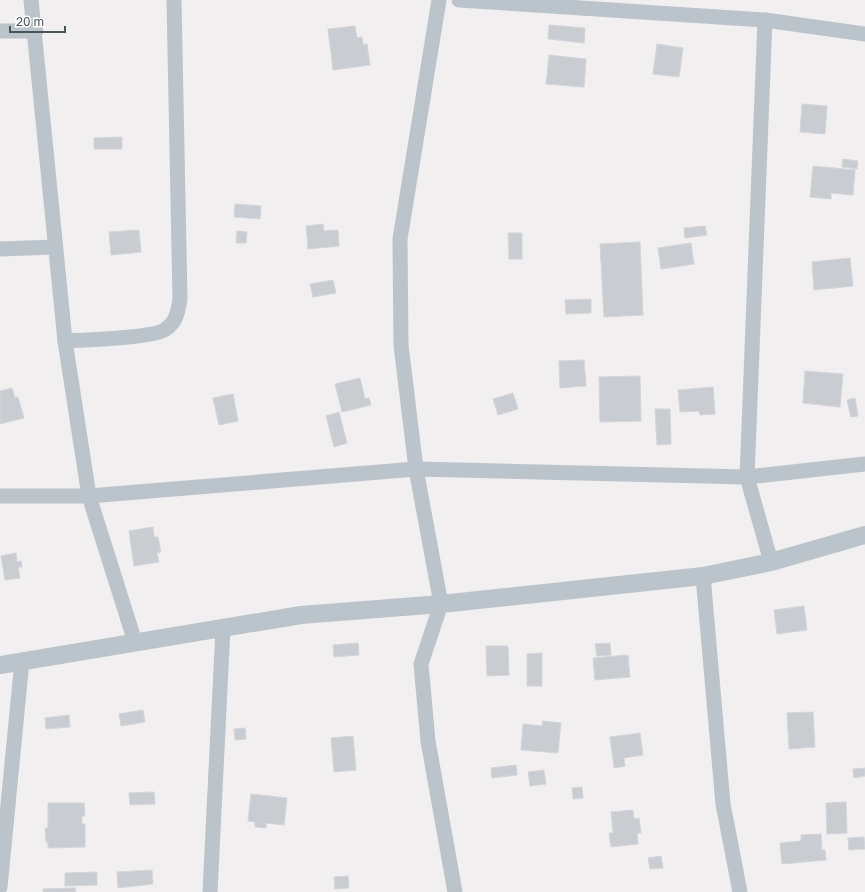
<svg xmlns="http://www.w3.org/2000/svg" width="865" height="892" font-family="'Golos Text',sans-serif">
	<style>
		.building { fill: #c9ccd1; stroke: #d3d5da }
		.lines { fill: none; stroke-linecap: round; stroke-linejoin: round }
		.minor { stroke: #bbc4ca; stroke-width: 15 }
		.tertiary { stroke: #bbc4ca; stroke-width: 18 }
	</style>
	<rect width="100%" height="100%" fill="#f1efef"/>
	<!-- building -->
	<g class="building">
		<path d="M 549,25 L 585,28 L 584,43 L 548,39 Z"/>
		<path d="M 355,26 L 357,38 L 362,37 L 363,45 L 367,44 L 370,65 L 333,70 L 328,29 Z"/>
		<path d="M 657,44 L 683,48 L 679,77 L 653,74 Z"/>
		<path d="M 549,55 L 586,59 L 584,87 L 546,84 Z"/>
		<path d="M 802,104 L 827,106 L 825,134 L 800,132 Z"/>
		<path d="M 122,137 L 122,149 L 94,149 L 94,138 Z"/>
		<path d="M 843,159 L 858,161 L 857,169 L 842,167 Z"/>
		<path d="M 813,166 L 855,170 L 853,195 L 831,193 L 831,199 L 810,197 Z"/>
		<path d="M 235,204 L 261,206 L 260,219 L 234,217 Z"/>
		<path d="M 323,224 L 324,231 L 338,230 L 339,246 L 308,249 L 306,226 Z"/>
		<path d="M 705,226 L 707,235 L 685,238 L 684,228 Z"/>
		<path d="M 139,230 L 141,252 L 111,255 L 109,232 Z"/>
		<path d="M 237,231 L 247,232 L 246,243 L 236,243 Z"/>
		<path d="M 508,233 L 522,233 L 522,259 L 509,259 Z"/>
		<path d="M 640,242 L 643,315 L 604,317 L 600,244 Z"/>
		<path d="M 691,243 L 694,264 L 661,269 L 658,248 Z"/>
		<path d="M 850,258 L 853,286 L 814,290 L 812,262 Z"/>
		<path d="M 333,280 L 336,293 L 313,297 L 310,284 Z"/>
		<path d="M 591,299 L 591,313 L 566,314 L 565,300 Z"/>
		<path d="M 584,360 L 586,386 L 560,388 L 559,361 Z"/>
		<path d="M 805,371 L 843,374 L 840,407 L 803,403 Z"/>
		<path d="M 640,376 L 641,421 L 600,422 L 599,377 Z"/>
		<path d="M 360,378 L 365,399 L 369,398 L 371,405 L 342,412 L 335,384 Z"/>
		<path d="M 713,387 L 715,414 L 700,415 L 699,411 L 680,412 L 678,390 Z"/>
		<path d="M 12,388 L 15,398 L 18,397 L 24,418 L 0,424 L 0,391 Z"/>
		<path d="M 513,393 L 518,409 L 498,415 L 493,399 Z"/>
		<path d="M 233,394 L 238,421 L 219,425 L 213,398 Z"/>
		<path d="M 855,398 L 858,416 L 851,417 L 847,400 Z"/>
		<path d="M 655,409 L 670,409 L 671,444 L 657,445 Z"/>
		<path d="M 339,412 L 347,443 L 334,447 L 326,416 Z"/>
		<path d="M 153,527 L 154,537 L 158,537 L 161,552 L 157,553 L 159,562 L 134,566 L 129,531 Z"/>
		<path d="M 16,553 L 17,562 L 21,561 L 22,567 L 18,567 L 20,578 L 5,580 L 1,556 Z"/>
		<path d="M 804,606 L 807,630 L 777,634 L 774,610 Z"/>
		<path d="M 358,643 L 359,655 L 334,657 L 333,645 Z"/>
		<path d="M 610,643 L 611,655 L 597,656 L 595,644 Z"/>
		<path d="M 486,646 L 508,646 L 509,675 L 487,676 Z"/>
		<path d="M 542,653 L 542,686 L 527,686 L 527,654 Z"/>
		<path d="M 628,655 L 630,677 L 595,680 L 593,658 Z"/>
		<path d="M 143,710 L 145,722 L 121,726 L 119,714 Z"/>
		<path d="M 813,712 L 815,747 L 789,749 L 787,713 Z"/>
		<path d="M 69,715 L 70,727 L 46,729 L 45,718 Z"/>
		<path d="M 543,721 L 561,723 L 558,753 L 521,750 L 523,724 L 542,726 Z"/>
		<path d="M 245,728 L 246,739 L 235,740 L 234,729 Z"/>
		<path d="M 640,733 L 643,755 L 624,758 L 625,766 L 614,768 L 610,737 Z"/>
		<path d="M 353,736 L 356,770 L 334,772 L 331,738 Z"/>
		<path d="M 516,765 L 517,775 L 492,778 L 491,768 Z"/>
		<path d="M 865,768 L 865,776 L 854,778 L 853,769 Z"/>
		<path d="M 544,770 L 546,784 L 530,786 L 528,772 Z"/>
		<path d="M 582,787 L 583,798 L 573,799 L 572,788 Z"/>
		<path d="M 154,792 L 155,804 L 130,805 L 129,793 Z"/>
		<path d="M 251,794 L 287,798 L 284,825 L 266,823 L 266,828 L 255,827 L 255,822 L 248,821 Z"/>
		<path d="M 846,802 L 847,833 L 827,834 L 826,803 Z"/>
		<path d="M 48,803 L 84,803 L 85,816 L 82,816 L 82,824 L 85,824 L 85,847 L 48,848 L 48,842 L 46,842 L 45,828 L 48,828 Z"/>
		<path d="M 633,810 L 634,819 L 639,818 L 641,833 L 637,833 L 638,844 L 611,847 L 609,833 L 613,833 L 611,812 Z"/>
		<path d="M 821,834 L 822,850 L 825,850 L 826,860 L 782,864 L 780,843 L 801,841 L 801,835 Z"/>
		<path d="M 864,837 L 865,849 L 849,850 L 848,838 Z"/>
		<path d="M 661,856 L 663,868 L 650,869 L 648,858 Z"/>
		<path d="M 152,870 L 153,884 L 118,888 L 117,872 Z"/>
		<path d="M 97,872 L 97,885 L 65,886 L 65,873 Z"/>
		<path d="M 348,876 L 349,888 L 335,889 L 334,877 Z"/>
		<path d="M 75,888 L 76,892 L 43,892 L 43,889 Z"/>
	</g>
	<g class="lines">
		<!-- minor -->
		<g class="minor">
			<path d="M 31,0 L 65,341 L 89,496 L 135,642"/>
			<path d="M 439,0 L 400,239 L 401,345 L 416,469 L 441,604 L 421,664 L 428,741 L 455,892"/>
			<path d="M 459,0 L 765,20 L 865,34"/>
			<path d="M 765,20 L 747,477 L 771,562"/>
			<path d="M 0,31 L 36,31"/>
			<path d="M 0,249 L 55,247"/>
			<path d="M 65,341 C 84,340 155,338 166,329 C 177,321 178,311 180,299 L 174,0"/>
			<path d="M 0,496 L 89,496 L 416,469 L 747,477 L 865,464"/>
			<path d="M 703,576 L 723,804 L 740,892"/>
			<path d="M 0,887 L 22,661"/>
			<path d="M 210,892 L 223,628"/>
		</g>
		<!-- tertiary -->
		<path class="tertiary" d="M 0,665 L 301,615 L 441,604 L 703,576 L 771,562 L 865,535"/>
	</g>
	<!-- scale -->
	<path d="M10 26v6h55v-6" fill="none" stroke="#48535a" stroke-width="2"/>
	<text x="16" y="26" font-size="12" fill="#48535a" stroke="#ffffff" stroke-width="3" paint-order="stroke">20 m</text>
</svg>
